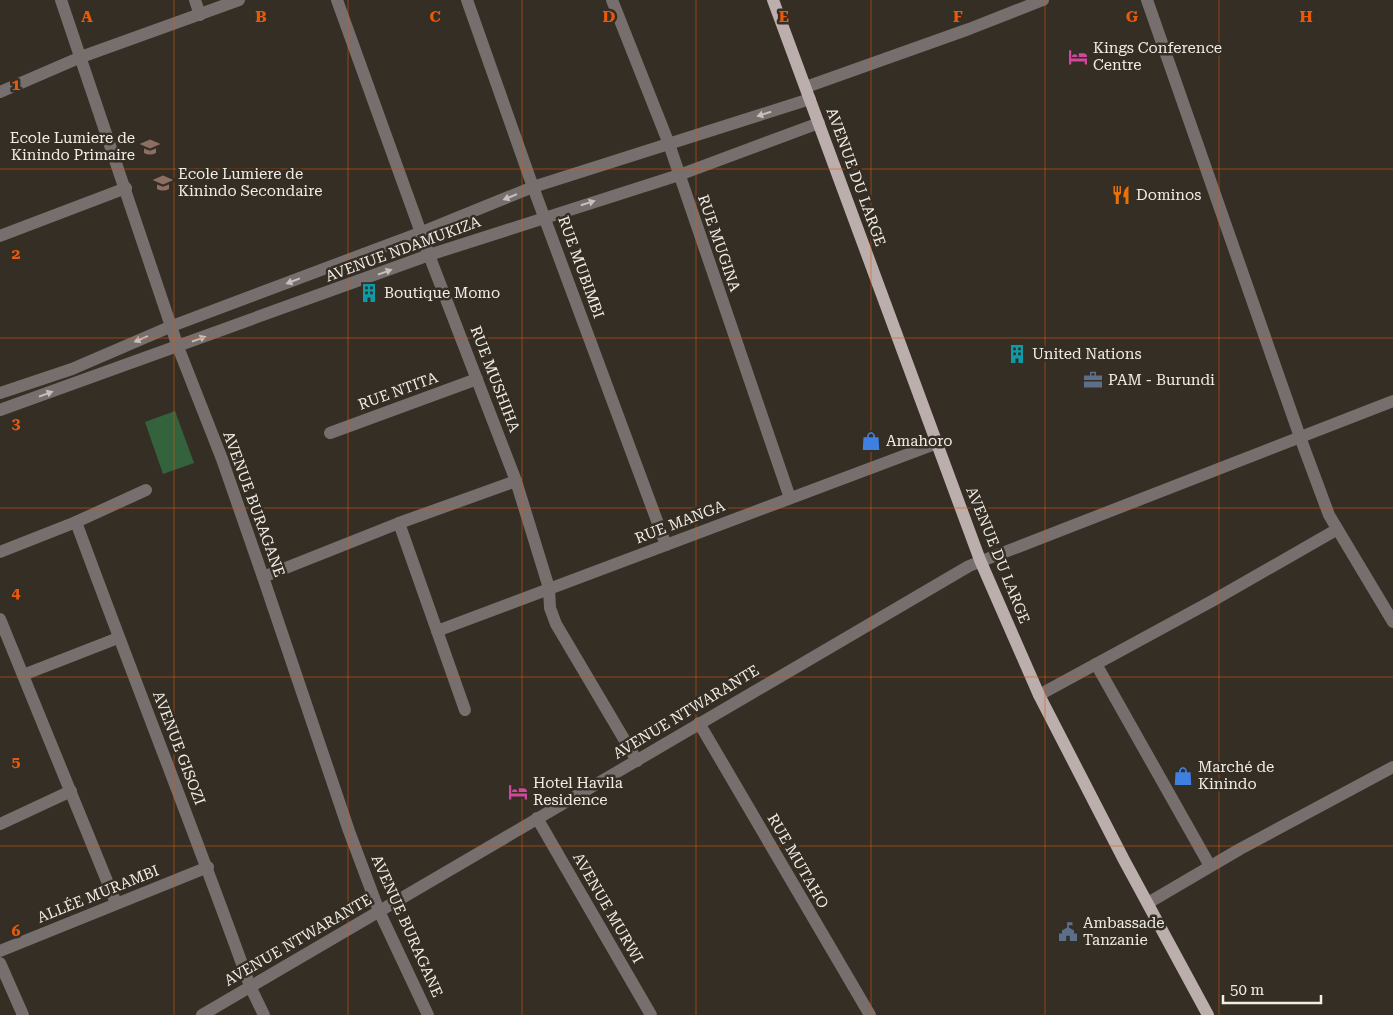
<svg xmlns="http://www.w3.org/2000/svg" width="1393" height="1015" font-family="'Roboto Serif',serif">
	<style>
		.green { fill: #33623d }
		.lines { fill: none; stroke-linecap: round; stroke-linejoin: round }
		.minor { stroke: #766f6e; stroke-width: 12 }
		.major { stroke: #bcaeac; stroke-width: 12 }
		.oneway { fill: #c6c1bc }
		.grid { fill: none; stroke: #e8590c; stroke-width: 1; stroke-opacity: 0.55 }
		.labels { text-anchor: middle; stroke-width: 5; stroke-linejoin: round; paint-order: stroke }
		.poi-label { font-size: 15px; fill: #f1ede6; stroke: #352e24; text-anchor: start }
		.street-label { font-size: 15px; fill: #f1ede6; stroke: #352e24 }
		.grid-label { font-size: 16px; text-anchor: middle; font-weight: bold; fill: #e8590c; stroke: #352e24; stroke-width: 5; stroke-linejoin: round; paint-order: stroke }
	</style>
	<rect width="100%" height="100%" fill="#352e24"/>
	<!-- green -->
	<path class="green" d="M 175,411 L 194,463 L 163,474 L 145,422 Z"/>
	<g class="lines">
		<!-- minor -->
		<g class="minor">
			<path d="M 61,0 L 178,347 L 222,459 L 263,577 L 349,831 L 379,911 L 428,1015"/>
			<path d="M 195,0 L 200,15"/>
			<path d="M 337,0 L 429,255 L 516,481 L 549,588 L 550,608 L 556,624 L 637,761"/>
			<path d="M 467,0 L 533,187 L 666,545"/>
			<path d="M 612,0 L 669,144 L 790,498"/>
			<path d="M 1147,0 L 1300,437 L 1329,515 L 1393,622"/>
			<path d="M 806,87 L 969,29 L 1043,0"/>
			<path d="M 0,92 L 81,57 L 239,0"/>
			<path d="M 0,236 L 126,188"/>
			<path d="M 0,393 L 72,369 L 172,326 L 422,232 L 533,187 L 810,99"/>
			<path d="M 0,410 L 429,255 L 679,175 L 819,123"/>
			<path d="M 330,433 L 477,379"/>
			<path d="M 76,522 C 133,677 194,830 250,986 L 264,1015"/>
			<path d="M 399,523 L 465,710"/>
			<path d="M 0,552 L 76,522 L 146,490"/>
			<path d="M 263,577 L 399,523 L 516,481"/>
			<path d="M 0,619 L 116,903"/>
			<path d="M 437,631 L 935,444"/>
			<path d="M 1096,664 L 1210,866"/>
			<path d="M 23,675 L 118,638"/>
			<path d="M 1039,695 L 1212,601 L 1336,530"/>
			<path d="M 699,723 L 870,1015"/>
			<path d="M 537,818 L 651,1015"/>
			<path d="M 0,824 L 71,791"/>
			<path d="M 1148,903 L 1240,849 L 1393,767"/>
			<path d="M 0,951 L 208,867"/>
			<path d="M 0,963 L 23,1015"/>
			<path d="M 202,1015 L 969,566 L 1393,401"/>
		</g>
		<!-- major -->
		<path class="major" d="M 773,0 L 980,560 L 1039,695 L 1124,860 L 1208,1015"/>
	</g>
	<!-- one-way arrows -->
	<defs><path id="oneway-solid" d="M-6-.8H1V-3.2L6.5 0L1 3.2V.8H-6Z" transform="scale(1.25)"/></defs>
	<g class="oneway">
		<use href="#oneway-solid" transform="translate(764 114) rotate(162)"/>
		<use href="#oneway-solid" transform="translate(510 197) rotate(158)"/>
		<use href="#oneway-solid" transform="translate(588 203) rotate(-17)"/>
		<use href="#oneway-solid" transform="translate(385 272) rotate(-20)"/>
		<use href="#oneway-solid" transform="translate(293 281) rotate(159)"/>
		<use href="#oneway-solid" transform="translate(141 339) rotate(157)"/>
		<use href="#oneway-solid" transform="translate(199 339) rotate(-20)"/>
		<use href="#oneway-solid" transform="translate(46 394) rotate(-20)"/>
	</g>
	<!-- grid -->
	<path class="grid" d="M 174,0 L 174,1015M 348,0 L 348,1015M 522,0 L 522,1015M 696,0 L 696,1015M 871,0 L 871,1015M 1045,0 L 1045,1015M 1219,0 L 1219,1015M 0,169 L 1393,169M 0,338 L 1393,338M 0,508 L 1393,508M 0,677 L 1393,677M 0,846 L 1393,846"/>
	<!-- icons -->
	<defs>
		<g id="hotel-bare" transform="scale(1.5)"><path d="M-6-4.5h1.5V1H6V5H4.5V3h-9V5H-6ZM-4 0a1.8 1.8 0 1 1 3.6 0ZM.5 0V-2.5h3Q6-2.5 6 0Z" fill="#d1479c" stroke="#352e24" stroke-width="2.5" paint-order="stroke"/></g>
		<g id="school-bare" transform="scale(1.5)"><path d="M0-5L7-2L0 1L-7-2ZM-4 1L0 2.5L4 1V4Q0 6-4 4Z" fill="#8d6e63" stroke="#352e24" stroke-width="2.5" paint-order="stroke"/></g>
		<g id="restaurant-bare" transform="scale(1.5)"><path d="M-5-6h1v4h1v-4h1v4h1v-4h1v5L-1.5 .5V6h-2V.5L-5-1ZM5-6V6H3V1.5H1.5Q1.5-4 5-6Z" fill="#e8710a" stroke="#352e24" stroke-width="2.5" paint-order="stroke"/></g>
		<g id="building-bare" transform="scale(1.5)"><path d="M-4-6H4V6H1V3H-1V6H-4ZM-2.5-4.3h1.7v1.8h-1.7ZM.8-4.3h1.7v1.8H.8ZM-2.5-1h1.7V.8h-1.7ZM.8-1h1.7V.8H.8Z" fill="#0f9aa8" stroke="#352e24" stroke-width="2.5" paint-order="stroke"/></g>
		<g id="office-bare" transform="scale(1.5)"><path d="M-6-3h4V-5.5h4V-3h4V5H-6ZM-1-4.5V-3h2v-1.5ZM-6 0V1H6V0Z" fill="#5c6f8a" stroke="#352e24" stroke-width="2.5" paint-order="stroke"/></g>
		<g id="shop-bare" transform="scale(1.5)"><path d="M-5-2.5h2.3a2.7 3.5 0 0 1 5.4 0H5L5.5 6h-11ZM-1.5-2.5h3a1.5 2.3 0 0 0-3 0Z" fill="#3f7fe0" stroke="#352e24" stroke-width="2.5" paint-order="stroke"/></g>
		<g id="civic-bare" transform="scale(1.5)"><path d="M-.6-6.5H3V-4.5H.6V-3L4-1V1h2V6H-6V1h2V-1L-.6-3ZM-1.2 2.5V6h2.4V2.5Z" fill="#5c6f8a" stroke="#352e24" stroke-width="2.5" paint-order="stroke"/></g>
	</defs>
	<g fill-rule="evenodd">
		<use href="#hotel-bare" x="1078" y="57"/>
		<use href="#school-bare" x="150" y="147"/>
		<use href="#school-bare" x="163" y="183"/>
		<use href="#restaurant-bare" x="1121" y="195"/>
		<use href="#building-bare" x="369" y="293"/>
		<use href="#building-bare" x="1017" y="354"/>
		<use href="#office-bare" x="1093" y="380"/>
		<use href="#shop-bare" x="871" y="441"/>
		<use href="#shop-bare" x="1183" y="776"/>
		<use href="#hotel-bare" x="518" y="792"/>
		<use href="#civic-bare" x="1068" y="932"/>
	</g>
	<g class="labels">
		<!-- poi labels -->
		<g class="poi-label">
			<text x="1093" y="53">Kings Conference<tspan x="1093" dy="17">Centre</tspan></text>
			<text x="135" y="143" text-anchor="end">Ecole Lumiere de<tspan x="135" dy="17">Kinindo Primaire</tspan></text>
			<text x="178" y="179">Ecole Lumiere de<tspan x="178" dy="17">Kinindo Secondaire</tspan></text>
			<text x="1136" y="200">Dominos</text>
			<text x="384" y="298">Boutique Momo</text>
			<text x="1032" y="359">United Nations</text>
			<text x="1108" y="385">PAM - Burundi</text>
			<text x="886" y="446">Amahoro</text>
			<text x="1198" y="772">Marché de<tspan x="1198" dy="17">Kinindo</tspan></text>
			<text x="533" y="788">Hotel Havila<tspan x="533" dy="17">Residence</tspan></text>
			<text x="1083" y="928">Ambassade<tspan x="1083" dy="17">Tanzanie</tspan></text>
		</g>
		<!-- street labels -->
		<g class="street-label">
			<text transform="translate(856 177) rotate(70)" y="5">AVENUE DU LARGE</text>
			<text transform="translate(719 243) rotate(71)" y="5">RUE MUGINA</text>
			<text transform="translate(403 249) rotate(-20)" y="5">AVENUE NDAMUKIZA</text>
			<text transform="translate(581 267) rotate(70)" y="5">RUE MUBIMBI</text>
			<text transform="translate(495 379) rotate(69)" y="5">RUE MUSHIHA</text>
			<text transform="translate(398 391) rotate(-20)" y="5">RUE NTITA</text>
			<text transform="translate(254 504) rotate(70)" y="5">AVENUE BURAGANE</text>
			<text transform="translate(680 522) rotate(-21)" y="5">RUE MANGA</text>
			<text transform="translate(998 555) rotate(68)" y="5">AVENUE DU LARGE</text>
			<text transform="translate(686 712) rotate(-31)" y="5">AVENUE NTWARANTE</text>
			<text transform="translate(179 748) rotate(69)" y="5">AVENUE GISOZI</text>
			<text transform="translate(798 861) rotate(60)" y="5">RUE MUTAHO</text>
			<text transform="translate(98 894) rotate(-22)" y="5">ALLÉE MURAMBI</text>
			<text transform="translate(608 908) rotate(60)" y="5">AVENUE MURWI</text>
			<text transform="translate(407 926) rotate(66)" y="5">AVENUE BURAGANE</text>
			<text transform="translate(298 940) rotate(-30)" y="5">AVENUE NTWARANTE</text>
		</g>
	</g>
	<g class="grid-label">
		<text x="87" y="22">A</text>
		<text x="261" y="22">B</text>
		<text x="435" y="22">C</text>
		<text x="609" y="22">D</text>
		<text x="784" y="22">E</text>
		<text x="958" y="22">F</text>
		<text x="1132" y="22">G</text>
		<text x="1306" y="22">H</text>
		<text x="16" y="90">1</text>
		<text x="16" y="259">2</text>
		<text x="16" y="429">3</text>
		<text x="16" y="598">4</text>
		<text x="16" y="767">5</text>
		<text x="16" y="936">6</text>
	</g>
	<!-- scale -->
	<path d="M1223 995v8h98v-8" fill="none" stroke="#f1ede6" stroke-width="2.5"/>
	<text x="1230" y="995" font-size="15" fill="#f1ede6" stroke="#352e24" stroke-width="4" paint-order="stroke">50 m</text>
</svg>
